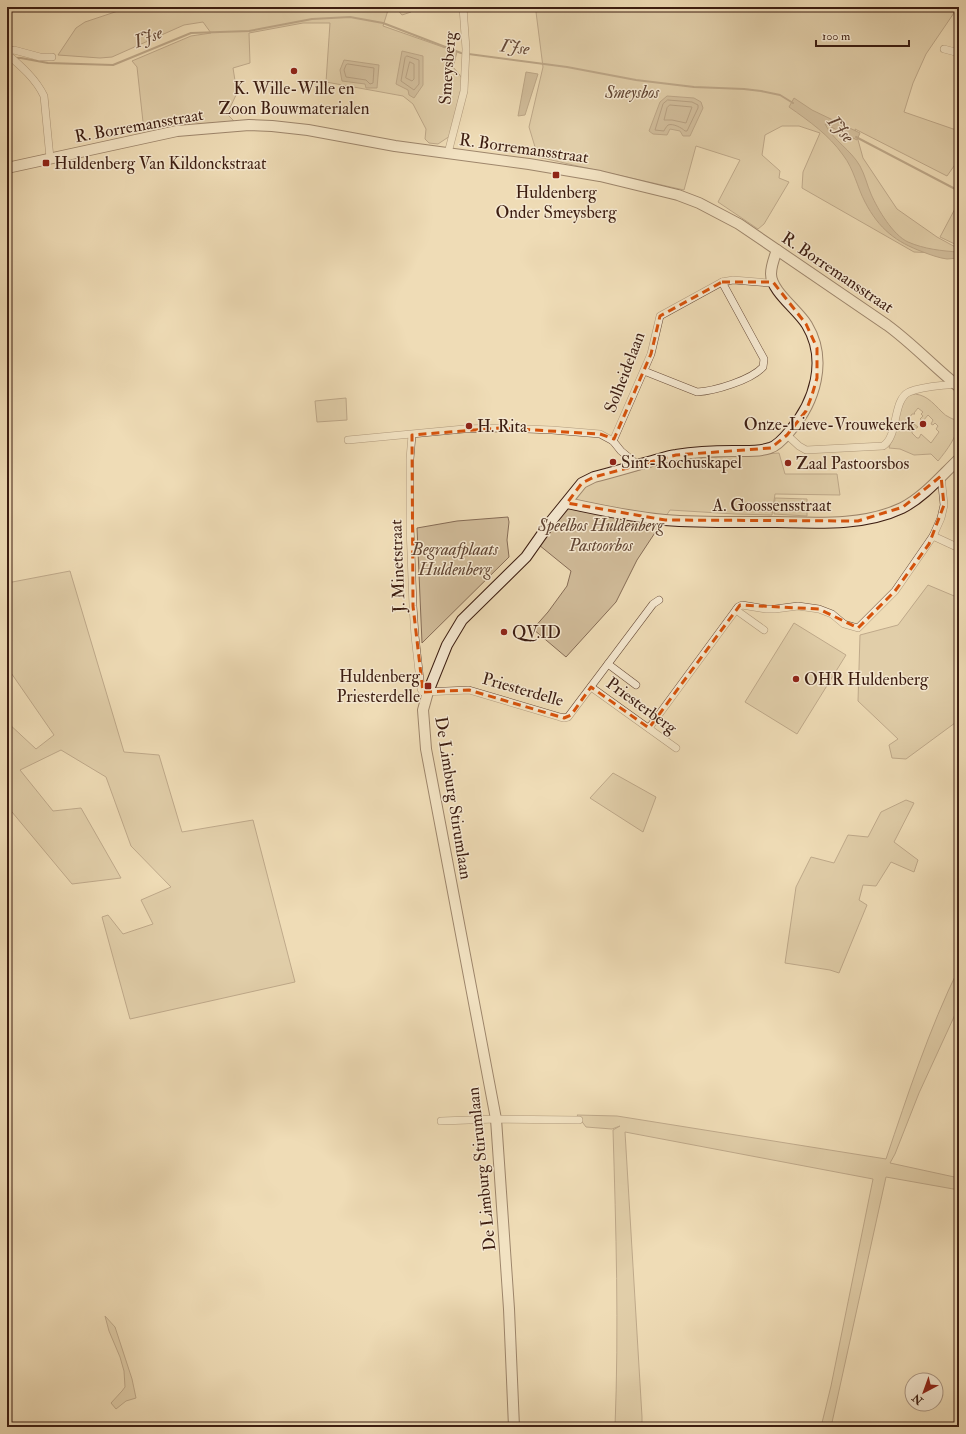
<svg xmlns="http://www.w3.org/2000/svg" width="966" height="1434" font-family="'IM FELL Double Pica',serif">
	<style>
		.green { fill: #d1bc9a; stroke: #866c56; fill-rule: evenodd }
		.water { fill: #b29b7e; stroke: #836952 }
		.lines { fill: none; stroke-linecap: round; stroke-linejoin: round }
		.shore { stroke: #775c48; stroke-width: 1 }
		.stream { stroke: #836952; stroke-width: 2 }
		.street-casing { stroke: #694d3a; stroke-width: 8 }
		.secondary-casing { stroke: #3c1d11; stroke-width: 12 }
		.street { stroke: #f5e8d0; stroke-width: 7 }
		.secondary { stroke: #f5e8d0; stroke-width: 10 }
		.marked { fill: none; stroke: #d7530c; stroke-width: 3; stroke-dasharray: 8 5; stroke-linejoin: round }
		.poi-dot { fill: #8f2418; stroke: #f5e8d0; stroke-width: 1.5 }
		.labels { text-anchor: middle; stroke-width: 3; stroke-linejoin: round; paint-order: stroke }
		.street-label { font-size: 17px; fill: #3c1d11; stroke: #f5e8d0 }
		.poi-label { font-size: 17px; fill: #3c1d11; stroke: #f5e8d0; text-anchor: start }
		.park-label { font-size: 17px; font-style: italic; fill: #614533; stroke: #f5e8d0 }
		.water-label { font-size: 18px; font-style: italic; fill: #654937; stroke: #f5e8d0 }
	</style>
	<rect width="100%" height="100%" fill="#efdcb6"/>
	<filter id="stains"><feTurbulence type="fractalNoise" baseFrequency=".005" numOctaves="4"/><feColorMatrix values="0 0 0 0 .2 0 0 0 0 .09 0 0 0 0 .02 0 0 0 .5 -.17"/></filter>
	<radialGradient id="worn" r=".72"><stop offset=".6" stop-color="#630" stop-opacity="0"/><stop offset="1" stop-color="#630" stop-opacity=".3"/></radialGradient>
	<!-- green -->
	<g class="green">
		<path d="M 130,7 L 389,7 L 383,26 L 457,52 L 453,67 L 459,74 L 463,80 L 450,136 L 438,144 L 429,143 L 425,139 L 426,129 L 413,104 L 403,96 L 326,82 L 330,23 L 303,23 L 249,33 L 250,63 L 233,68 L 237,93 L 227,114 L 234,121 L 200,124 L 190,120 L 187,121 L 185,126 L 169,129 L 165,124 L 144,131 L 137,67 L 132,61 L 191,36 L 211,33 L 203,22 L 184,25 L 112,57 L 100,58 L 58,55 L 76,28 L 85,22 Z"/>
		<path d="M 392,7 L 416,7 L 411,12 L 402,15 L 396,8 Z"/>
		<path d="M 531,7 L 958,7 L 926,54 L 913,83 L 904,112 L 959,131 L 959,159 L 947,176 L 855,129 L 863,158 L 897,209 L 937,237 L 959,249 L 959,254 L 914,252 L 802,188 L 803,172 L 820,133 L 799,126 L 782,126 L 765,135 L 762,155 L 780,171 L 779,178 L 789,182 L 764,224 L 758,229 L 718,202 L 740,160 L 696,146 L 684,190 L 538,157 L 529,127 L 543,67 L 536,12 Z"/>
		<path d="M 957,205 L 959,206 L 959,246 L 940,237 Z"/>
		<path d="M 910,394 C 925,393 932,402 942,412 C 946,417 954,419 959,422 C 957,437 947,450 938,461 L 931,454 L 914,455 L 900,449 L 889,448 L 903,401 ZM 918,408 L 923,412 L 921,414 L 923,416 L 920,419 L 923,421 L 928,415 L 933,420 L 931,424 L 933,425 L 935,423 L 938,426 L 936,429 L 939,432 L 931,443 L 921,434 L 919,438 L 917,438 L 912,433 L 912,431 L 918,427 L 910,421 L 910,417 L 912,414 L 915,414 L 914,413 Z"/>
		<path d="M 346,398 L 347,420 L 317,422 L 315,401 Z"/>
		<path d="M 779,453 L 785,474 L 837,474 L 840,495 L 775,494 L 772,515 L 735,514 L 670,510 L 637,560 L 616,602 L 566,657 L 533,629 L 548,612 L 567,586 L 571,571 L 539,545 L 555,521 L 586,484 L 678,460 Z"/>
		<path d="M 775,498 L 807,499 L 807,516 L 774,514 Z"/>
		<path d="M 508,517 L 509,522 L 507,540 L 509,557 L 422,643 L 417,528 L 457,521 Z"/>
		<path d="M 70,571 L 124,752 L 159,755 L 182,832 L 253,820 L 295,982 L 130,1019 L 102,917 L 108,915 L 123,934 L 153,924 L 141,900 L 171,887 L 131,846 L 106,777 L 61,750 L 20,770 L 53,811 L 81,808 L 121,878 L 72,884 L 7,806 L 7,722 L 36,749 L 54,735 L 7,667 L 7,646 L 12,640 L 7,635 L 7,583 Z"/>
		<path d="M 928,585 L 959,598 L 959,720 L 906,759 L 892,758 L 889,745 L 898,739 L 858,701 L 860,635 L 898,625 Z"/>
		<path d="M 794,623 L 846,655 L 797,734 L 745,702 Z"/>
		<path d="M 613,773 L 656,797 L 643,832 L 590,798 Z"/>
		<path d="M 906,800 L 914,803 L 894,842 L 918,860 L 914,872 L 891,862 L 876,886 L 863,885 L 859,900 L 867,905 L 839,973 L 830,970 L 785,963 L 796,887 L 811,857 L 834,863 L 848,835 L 868,837 L 881,812 Z"/>
		<path d="M 959,968 L 959,1006 L 919,1093 L 895,1154 L 890,1163 L 959,1178 L 959,1190 L 886,1177 L 831,1427 L 821,1427 L 831,1386 L 873,1179 L 625,1132 L 642,1417 L 642,1427 L 615,1427 C 619,1328 616,1229 613,1130 L 620,1126 L 612,1129 L 586,1127 L 577,1115 L 617,1116 L 886,1159 C 908,1094 929,1029 959,968 Z"/>
		<path d="M 105,1316 L 115,1327 L 132,1379 L 136,1398 L 126,1401 L 116,1409 L 111,1403 L 122,1391 L 125,1387 L 124,1371 L 120,1357 L 109,1331 Z"/>
	</g>
	<!-- water -->
	<g class="water">
		<path d="M 402,51 L 423,56 L 423,85 L 414,98 L 409,95 L 408,90 L 396,84 Z"/>
		<path d="M 344,60 L 379,65 L 377,88 L 366,88 L 365,84 L 342,81 L 340,70 Z"/>
		<path d="M 526,72 L 538,74 L 525,115 L 518,116 Z"/>
		<path d="M 667,96 L 694,98 L 701,102 L 703,108 L 690,136 L 683,136 L 680,131 L 670,129 L 667,135 L 653,134 L 649,131 L 660,102 Z"/>
		<path d="M 794,98 L 812,110 L 860,133 L 857,140 L 825,124 C 833,140 851,150 860,166 C 865,175 867,185 871,194 C 878,210 893,235 908,242 C 924,249 942,251 959,252 L 959,258 C 955,258 951,259 947,259 C 939,258 931,255 923,252 C 896,242 879,229 865,202 C 857,187 854,169 843,155 C 829,135 809,121 789,107 Z"/>
	</g>
	<g class="lines">
		<!-- shore -->
		<g class="shore">
			<path d="M 407,56 L 419,60 L 419,84 L 414,90 L 401,81 L 405,58 Z"/>
			<path d="M 410,62 L 414,64 L 414,79 L 412,81 L 406,78 Z"/>
			<path d="M 348,64 L 374,68 L 373,83 L 370,84 L 366,80 L 346,77 L 344,70 L 346,65 Z"/>
			<path d="M 668,100 L 692,102 L 698,105 L 698,108 L 687,131 L 685,131 C 682,128 673,123 668,125 C 667,126 664,130 664,131 L 655,130 L 663,104 Z"/>
			<path d="M 670,105 L 692,107 L 686,123 L 672,120 L 664,120 L 667,108 Z"/>
		</g>
		<!-- stream -->
		<g class="stream">
			<path d="M 15,58 L 21,58 L 48,63 L 113,65 L 191,33 L 249,31 L 312,19 L 350,17 L 383,23 L 461,53 L 567,67 L 636,80 L 694,87 L 744,89 L 761,91 L 780,95 L 793,103"/>
			<path d="M 856,137 L 959,191"/>
		</g>
		<!-- street casing -->
		<g class="street-casing">
			<g id="street">
				<path d="M 7,10 L 11,7"/>
				<path d="M 944,49 L 959,53"/>
				<path d="M 7,52 L 14,50 L 40,57 L 52,57"/>
				<path d="M 7,54 C 21,66 36,79 44,96 L 50,158"/>
				<path d="M 448,153 L 464,91 L 466,49 L 463,7"/>
				<path d="M 644,371 L 697,392 C 715,391 751,380 763,367 L 764,359 L 722,282"/>
				<path d="M 412,435 L 410,459 L 410,526 L 413,606 L 415,636 L 421,689 L 423,692 L 469,690 L 560,717 L 564,718 L 568,717 L 653,604 L 659,600"/>
				<path d="M 787,435 L 799,446 L 806,450 L 883,446 C 899,436 892,400 909,392 C 923,386 940,386 955,384"/>
				<path d="M 348,440 L 464,429 L 500,428 L 552,430 L 600,434 L 613,441 L 621,451 L 638,465"/>
				<path d="M 613,441 L 651,354 L 660,316 L 722,282 L 733,280 L 769,283 L 773,282"/>
				<path d="M 933,536 L 959,548"/>
				<path d="M 736,610 L 764,630"/>
				<path d="M 608,664 L 636,685"/>
				<path d="M 591,687 L 676,748"/>
				<path d="M 649,728 L 738,607 L 742,605 L 766,609 L 775,609 L 798,606 L 819,609 L 832,614 L 844,624 L 858,628 L 895,591 L 933,536 L 941,518 L 944,505 L 941,476"/>
				<path d="M 441,1121 L 496,1119 L 579,1120"/>
			</g>
		</g>
		<!-- secondary casing -->
		<g class="secondary-casing">
			<g id="secondary">
				<path d="M 7,168 L 177,131 L 249,125 L 272,126 L 308,130 L 395,146 L 529,164 L 600,176 L 678,195 L 699,203 L 739,224 L 887,325 C 913,344 934,367 959,387"/>
				<path d="M 567,503 C 599,510 632,517 665,520 C 702,523 740,522 777,522 C 818,523 864,526 902,508 C 924,497 942,475 959,459"/>
				<path d="M 514,1427 L 509,1309 L 496,1119 L 426,749 L 423,710 L 428,692 L 447,645 L 462,620 L 526,557 L 552,520 L 582,483 L 594,477 C 614,472 633,466 652,461 C 660,459 668,456 676,455 C 694,452 715,451 733,451 C 745,451 759,452 770,448 C 777,446 785,437 790,431 C 815,402 828,360 807,325 C 798,310 771,291 771,274 C 771,266 774,258 777,250"/>
			</g>
		</g>
		<!-- street -->
		<use href="#street" class="street"/>
		<!-- secondary -->
		<use href="#secondary" class="secondary"/>
	</g>
	<!-- marked area -->
	<path d="M0 0H966V1434H0ZM 722,282 L 773,282 L 806,324 L 817,348 L 817,378 L 812,395 L 806,411 L 787,435 L 771,448 L 676,455 L 594,477 L 582,483 L 567,503 L 665,520 L 858,521 L 903,507 L 941,476 L 944,505 L 929,544 L 895,591 L 858,628 L 819,609 L 740,605 L 649,728 L 591,687 L 571,715 L 564,718 L 469,690 L 423,692 L 413,606 L 412,435 L 500,428 L 600,434 L 614,439 L 651,354 L 660,316 Z" fill="#efdcb6" fill-opacity=".55" fill-rule="evenodd"/>
	<path class="marked" d="M 722,282 L 773,282 L 806,324 L 817,348 L 817,378 L 812,395 L 806,411 L 787,435 L 771,448 L 676,455 L 594,477 L 582,483 L 567,503 L 665,520 L 858,521 L 903,507 L 941,476 L 944,505 L 929,544 L 895,591 L 858,628 L 819,609 L 740,605 L 649,728 L 591,687 L 571,715 L 564,718 L 469,690 L 423,692 L 413,606 L 412,435 L 500,428 L 600,434 L 614,439 L 651,354 L 660,316 Z"/>
	<!-- markers -->
	<g class="poi-dot">
		<circle cx="294" cy="71" r="4"/>
		<rect x="42" y="159" width="8" height="8" rx="2"/>
		<rect x="552" y="171" width="8" height="8" rx="2"/>
		<circle cx="923" cy="424" r="4"/>
		<circle cx="469" cy="426" r="4"/>
		<circle cx="613" cy="462" r="4"/>
		<circle cx="788" cy="463" r="4"/>
		<circle cx="504" cy="632" r="4"/>
		<circle cx="796" cy="679" r="4"/>
		<rect x="424" y="682" width="8" height="8" rx="2"/>
	</g>
	<g class="labels">
		<!-- street labels -->
		<g class="street-label">
			<text transform="translate(447 68) rotate(-86)" y="6">Smeysberg</text>
			<text transform="translate(139 125) rotate(-10)" y="6">R. Borremansstraat</text>
			<text transform="translate(524 148) rotate(8)" y="6">R. Borremansstraat</text>
			<text transform="translate(838 272) rotate(34)" y="6">R. Borremansstraat</text>
			<text transform="translate(624 372) rotate(-69)" y="6">Solheidelaan</text>
			<text x="772" y="511">A. Goossensstraat</text>
			<text transform="translate(397 566) rotate(-92)" y="6">J. Minetstraat</text>
			<text transform="translate(523 689) rotate(16)" y="6">Priesterdelle</text>
			<text transform="translate(642 705) rotate(36)" y="6">Priesterberg</text>
			<text transform="translate(454 798) rotate(81)" y="6">De Limburg Stirumlaan</text>
			<text transform="translate(481 1169) rotate(-96)" y="6">De Limburg Stirumlaan</text>
		</g>
		<!-- poi labels -->
		<g class="poi-label">
			<text x="294" y="94" text-anchor="middle">K. Wille-Wille en<tspan x="294" dy="20">Zoon Bouwmaterialen</tspan></text>
			<text x="54" y="169">Huldenberg Van Kildonckstraat</text>
			<text x="556" y="198" text-anchor="middle">Huldenberg<tspan x="556" dy="20">Onder Smeysberg</tspan></text>
			<text x="915" y="430" text-anchor="end">Onze-Lieve-Vrouwekerk</text>
			<text x="477" y="432">H. Rita</text>
			<text x="621" y="468">Sint-Rochuskapel</text>
			<text x="796" y="469">Zaal Pastoorsbos</text>
			<text x="512" y="638">QV.ID</text>
			<text x="420" y="682" text-anchor="end">Huldenberg<tspan x="420" dy="20">Priesterdelle</tspan></text>
			<text x="804" y="685">OHR Huldenberg</text>
		</g>
		<!-- park labels -->
		<g class="park-label">
			<text x="632" y="98">Smeysbos</text>
			<text x="601" y="531">Speelbos Huldenberg<tspan x="601" dy="20">Pastoorbos</tspan></text>
			<text x="455" y="555">Begraafplaats<tspan x="455" dy="20">Huldenberg</tspan></text>
		</g>
		<!-- water labels -->
		<g class="water-label">
			<text transform="translate(148 37) rotate(-22)" y="6">IJse</text>
			<text transform="translate(515 47) rotate(7)" y="6">IJse</text>
			<text transform="translate(841 129) rotate(48)" y="6">IJse</text>
		</g>
	</g>
	<!-- margin -->
	<rect width="966" height="1434" fill="none" stroke="#efdcb6" stroke-width="24"/>
	<rect x="8" y="8" width="950" height="1418" fill="none" stroke="#3c1d11" stroke-width="2"/>
	<rect x="12" y="12" width="942" height="1410" fill="none" stroke="#3c1d11"/>
	<!-- north arrow -->
	<g transform="translate(924 1392) rotate(221)"><circle r="19" fill="#f5e8d0" stroke="#ab9784"/>
	<path d="M0-3L7 15L0 10L-7 15Z" fill="#8f2418"/>
	<text y="-6" font-size="11" font-weight="bold" text-anchor="middle" fill="#3c1d11">N</text>
	</g>
	<!-- scale -->
	<path d="M816 40v6h93v-6" fill="none" stroke="#3c1d11" stroke-width="2"/>
	<text x="822" y="40" font-size="12" fill="#3c1d11" stroke="#f5e8d0" stroke-width="3" paint-order="stroke">100 m</text>
	<rect width="100%" height="100%" filter="url(#stains)"/>
	<rect width="100%" height="100%" fill="url(#worn)"/>
</svg>
